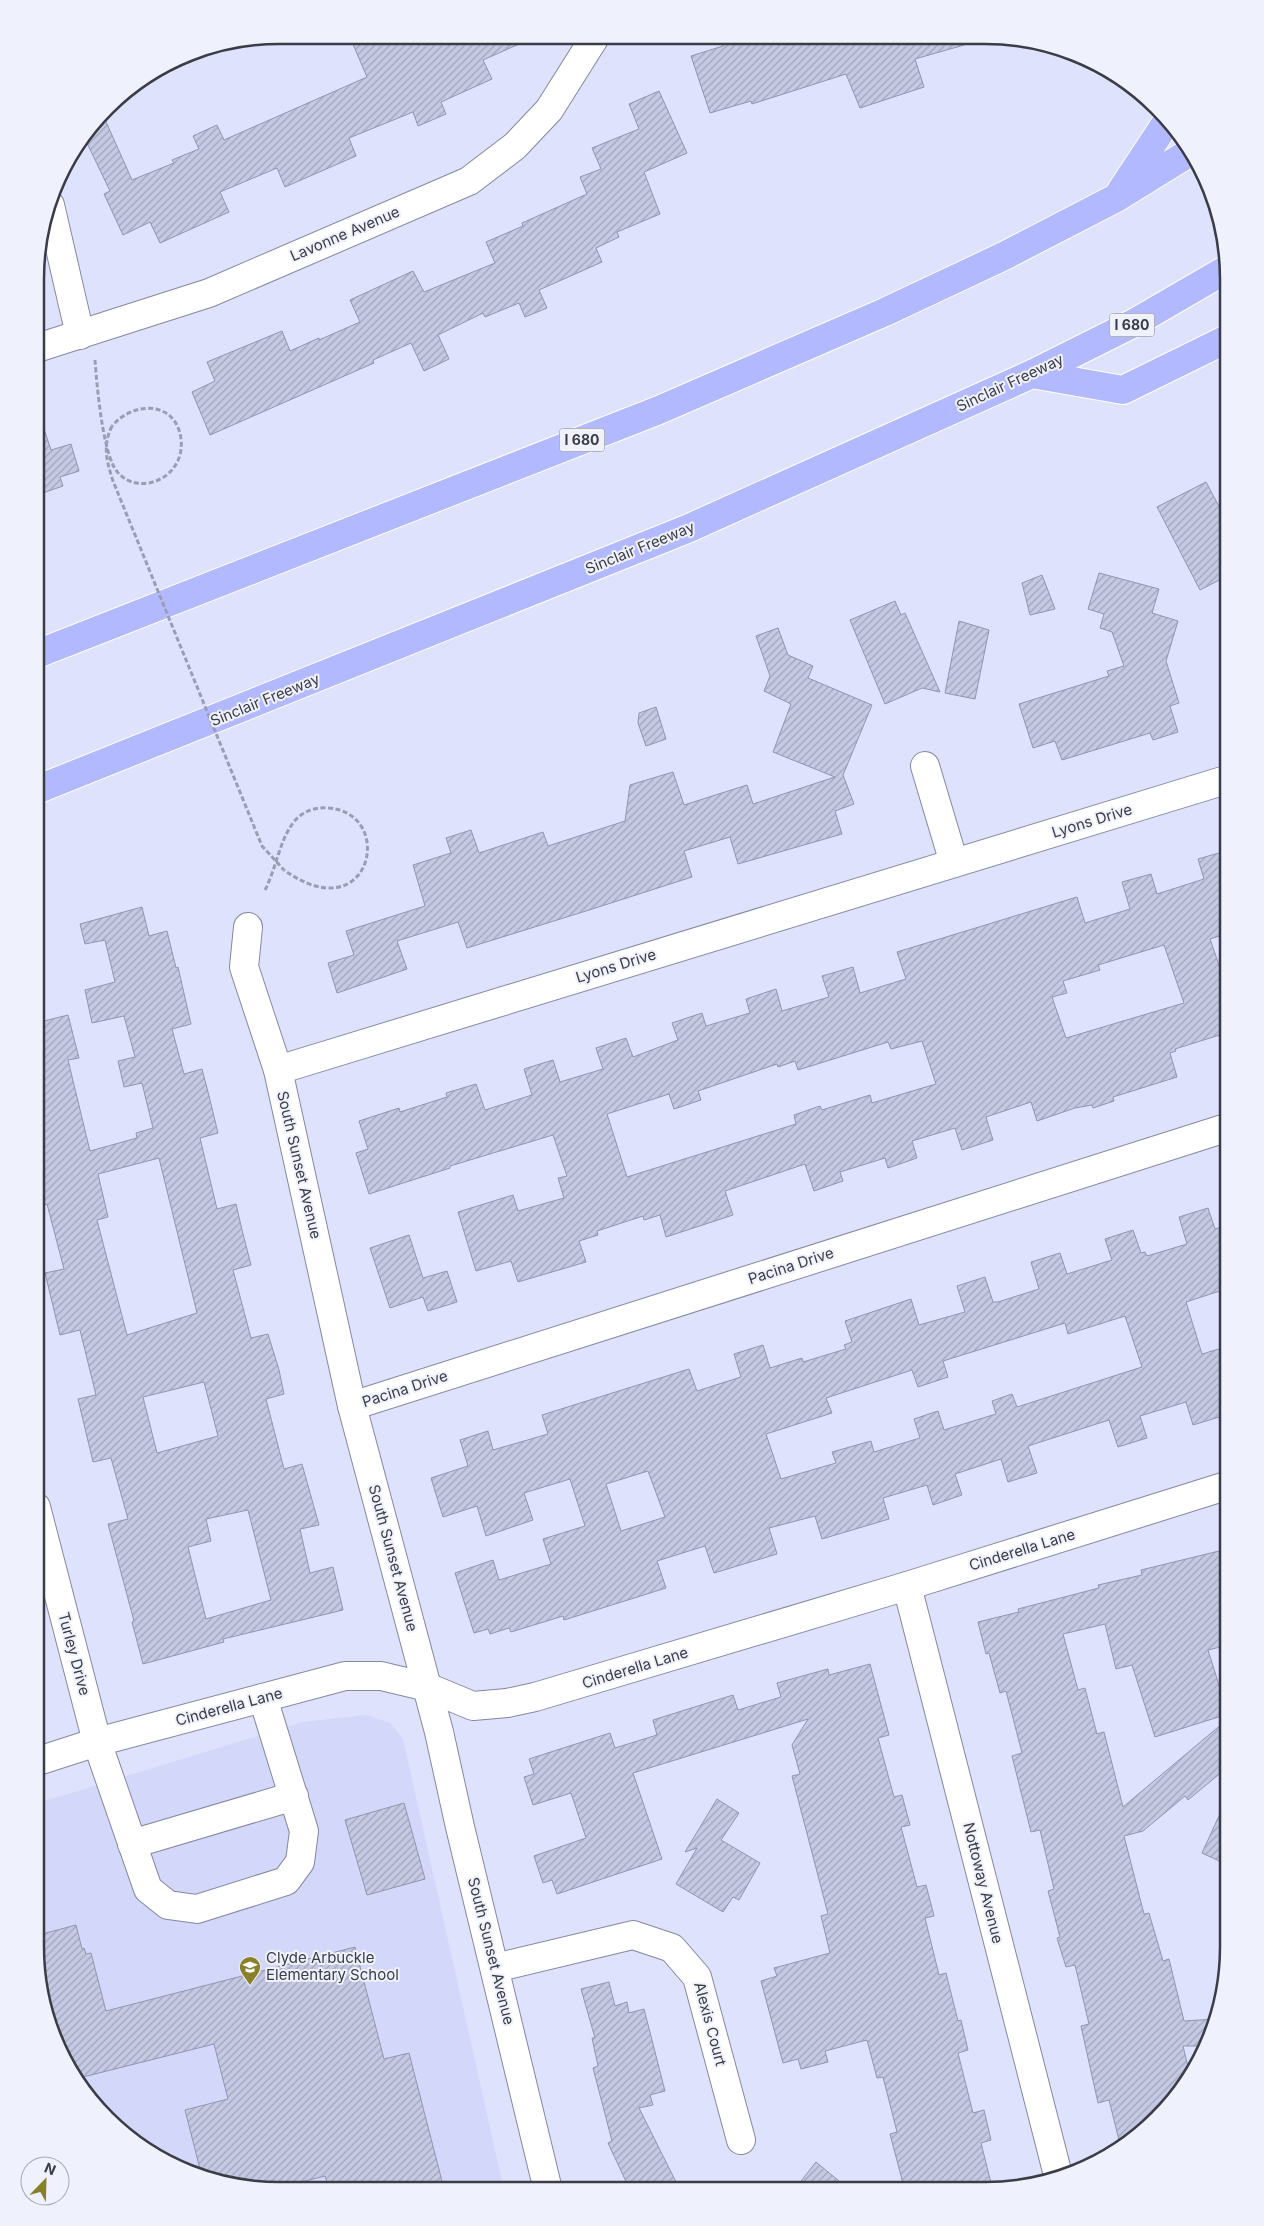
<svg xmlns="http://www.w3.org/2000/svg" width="1264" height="2226" font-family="Inter,sans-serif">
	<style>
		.built { fill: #d3d7f9 }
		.building { fill: url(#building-hatch); stroke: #9295ae; fill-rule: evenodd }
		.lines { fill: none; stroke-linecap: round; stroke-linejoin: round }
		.minor-casing { stroke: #8588a0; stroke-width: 30 }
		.highway-casing { stroke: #fff; stroke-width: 30 }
		.path { stroke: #9b9eb2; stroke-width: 3; stroke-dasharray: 5 2.5; stroke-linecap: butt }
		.minor { stroke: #fff; stroke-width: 28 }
		.highway { stroke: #b3b9fe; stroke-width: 28 }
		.path-bridge { stroke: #9b9eb2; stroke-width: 3; stroke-dasharray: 5 2.5; stroke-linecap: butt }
		.labels { text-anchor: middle; stroke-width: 4; stroke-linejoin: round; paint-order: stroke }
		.shield { fill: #eff1fc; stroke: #70727d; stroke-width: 1 }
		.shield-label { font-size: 14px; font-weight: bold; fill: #3a3c46 }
		.street-label { font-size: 15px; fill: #3a3c46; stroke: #eff1fc }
		.poi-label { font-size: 15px; fill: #3a3c46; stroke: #eff1fc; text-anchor: start }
		.rim { fill: none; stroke: #3a3c46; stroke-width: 2.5 }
	</style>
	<defs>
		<pattern id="building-hatch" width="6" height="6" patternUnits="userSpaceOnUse" patternTransform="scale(1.25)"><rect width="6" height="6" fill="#c5c9e3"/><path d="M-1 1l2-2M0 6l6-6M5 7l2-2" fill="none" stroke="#a1a4ba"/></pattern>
	</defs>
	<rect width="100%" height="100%" fill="#dfe2fd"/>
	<!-- built -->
	<path class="built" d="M 367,1715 L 390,1723 L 403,1739 L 504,2190 L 247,2189 L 185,2172 L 118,2131 L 76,2083 L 48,2026 L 35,1947 L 35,1804 L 303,1722 Z"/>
	<!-- building -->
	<g class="building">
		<path d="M 349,35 L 535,37 L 483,60 L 492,79 L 441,102 L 446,114 L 418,126 L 413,112 L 349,138 L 356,156 L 285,187 L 277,168 L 220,192 L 229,212 L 160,243 L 150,222 L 123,235 L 104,194 L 110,191 L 85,139 L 103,115 L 132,180 L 174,163 L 172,160 L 199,149 L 193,136 L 217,125 L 224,140 L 367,77 Z"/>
		<path d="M 720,38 L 963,39 L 964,45 L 915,59 L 924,87 L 860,108 L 846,74 L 752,104 L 751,101 L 710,113 L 691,56 L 723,46 Z"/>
		<path d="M 659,91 L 687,153 L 644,172 L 660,214 L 617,232 L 619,237 L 596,248 L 602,262 L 539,290 L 547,308 L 525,317 L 519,303 L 485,317 L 483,313 L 438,335 L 449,359 L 424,371 L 411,343 L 373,360 L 374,363 L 210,435 L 192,392 L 215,381 L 207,362 L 282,331 L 290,351 L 319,338 L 319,340 L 360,322 L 350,300 L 413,271 L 424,292 L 495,263 L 486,242 L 523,226 L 522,223 L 587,194 L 580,177 L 601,169 L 592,148 L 639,129 L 629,104 Z"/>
		<path d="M 37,420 L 41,420 L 51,450 L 71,444 L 79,471 L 60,477 L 63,486 L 37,495 Z"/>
		<path d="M 1206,482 L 1229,525 L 1229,575 L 1200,590 L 1157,507 Z"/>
		<path d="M 1099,573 L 1159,589 L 1152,613 L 1178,621 L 1166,661 L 1179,703 L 1170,706 L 1178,732 L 1153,740 L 1150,733 L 1062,760 L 1055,741 L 1033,748 L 1019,704 L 1109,676 L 1107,671 L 1124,666 L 1112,632 L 1100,628 L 1104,614 L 1088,609 Z"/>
		<path d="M 1042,575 L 1055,609 L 1030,615 L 1022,583 Z"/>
		<path d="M 895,601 L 901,615 L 905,613 L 940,692 L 922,688 L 885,704 L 850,620 Z"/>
		<path d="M 959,621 L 989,630 L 975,699 L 945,693 Z"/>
		<path d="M 778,628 L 788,655 L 813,666 L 808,678 L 872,705 L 843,775 L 854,804 L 835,811 L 842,834 L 738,864 L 730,837 L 684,851 L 692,877 L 586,911 L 467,948 L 458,922 L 397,941 L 407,969 L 337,993 L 328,963 L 354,955 L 346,931 L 425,906 L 413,865 L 451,853 L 446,838 L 471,830 L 479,853 L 543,832 L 548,846 L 625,821 L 630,785 L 673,772 L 684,805 L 747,785 L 753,804 L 835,777 L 773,752 L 791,704 L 764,691 L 770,676 L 756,636 Z"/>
		<path d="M 656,707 L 666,739 L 646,746 L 638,723 L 639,713 Z"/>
		<path d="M 1229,850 L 1229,933 L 1210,939 L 1229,994 L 1229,1032 L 1175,1049 L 1176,1051 L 1170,1053 L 1177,1077 L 1113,1097 L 1114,1101 L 1093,1108 L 1092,1105 L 1075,1108 L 1037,1121 L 1031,1102 L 986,1117 L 993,1140 L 962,1150 L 955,1128 L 912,1141 L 917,1158 L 888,1168 L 885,1158 L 840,1172 L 843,1181 L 814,1191 L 805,1164 L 725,1191 L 733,1215 L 666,1237 L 660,1215 L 644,1220 L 643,1216 L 597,1231 L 598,1235 L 579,1241 L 586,1262 L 518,1282 L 511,1261 L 476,1271 L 458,1212 L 513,1195 L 518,1211 L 564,1198 L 558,1178 L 567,1176 L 553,1135 L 450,1166 L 450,1168 L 369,1194 L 356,1153 L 368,1149 L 359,1121 L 399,1108 L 400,1112 L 447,1097 L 446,1093 L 476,1084 L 485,1110 L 532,1095 L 524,1069 L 553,1060 L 560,1082 L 603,1069 L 596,1048 L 626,1038 L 633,1057 L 678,1040 L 672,1023 L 702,1013 L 706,1026 L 750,1013 L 746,999 L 776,989 L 782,1011 L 829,997 L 822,976 L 853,967 L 860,993 L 906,979 L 897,952 L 1077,897 L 1085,923 L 1130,909 L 1122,882 L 1151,874 L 1157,894 L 1204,879 L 1198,859 ZM 1164,945 L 1184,1003 L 1066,1038 L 1052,997 L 1067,993 L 1063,981 L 1100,970 L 1098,965 ZM 922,1041 L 936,1084 L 872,1103 L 870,1095 L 822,1110 L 820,1106 L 794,1115 L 796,1124 L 627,1177 L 607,1114 L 669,1094 L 674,1109 L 701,1100 L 698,1091 L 777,1064 L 778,1067 L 795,1061 L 798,1070 L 888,1042 L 891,1049 Z"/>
		<path d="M 142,907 L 149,936 L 167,931 L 176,968 L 178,967 L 191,1024 L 172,1029 L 184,1074 L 202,1069 L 209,1096 L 218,1133 L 200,1138 L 217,1209 L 236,1204 L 242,1230 L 251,1265 L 233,1270 L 251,1338 L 268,1334 L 279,1370 L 284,1394 L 266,1399 L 284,1469 L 302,1464 L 319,1525 L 300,1529 L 310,1573 L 333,1567 L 343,1610 L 223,1639 L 224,1642 L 143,1664 L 132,1622 L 134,1621 L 108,1524 L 128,1519 L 111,1458 L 93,1462 L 78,1399 L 96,1395 L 80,1330 L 60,1335 L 45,1273 L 64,1269 L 47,1204 L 36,1207 L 36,1023 L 68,1015 L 79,1058 L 68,1060 L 90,1151 L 137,1138 L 136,1133 L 153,1128 L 142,1083 L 124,1087 L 118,1061 L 135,1057 L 124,1016 L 92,1023 L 85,990 L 115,982 L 105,940 L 85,944 L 80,924 ZM 159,1158 L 197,1313 L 127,1335 L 97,1220 L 108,1217 L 98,1174 ZM 204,1382 L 218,1436 L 157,1453 L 143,1397 ZM 248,1510 L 271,1600 L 206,1619 L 188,1547 L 211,1541 L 206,1519 Z"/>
		<path d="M 1208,1208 L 1215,1229 L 1222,1227 L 1223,1231 L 1229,1229 L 1229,1288 L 1186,1302 L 1202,1354 L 1229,1346 L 1229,1414 L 1193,1425 L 1186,1402 L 1140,1416 L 1147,1438 L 1118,1447 L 1109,1420 L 1028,1446 L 1037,1473 L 1008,1482 L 1001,1459 L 955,1474 L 962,1495 L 933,1505 L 927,1485 L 883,1498 L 889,1519 L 822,1539 L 815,1516 L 769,1528 L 777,1554 L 714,1573 L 705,1546 L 657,1561 L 666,1588 L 564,1620 L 563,1616 L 511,1632 L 509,1628 L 490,1634 L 488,1629 L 474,1633 L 455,1573 L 493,1560 L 499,1580 L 551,1564 L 543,1539 L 585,1526 L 570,1479 L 524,1493 L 533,1520 L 486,1536 L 477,1506 L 443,1517 L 431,1478 L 468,1466 L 460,1440 L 488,1431 L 493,1450 L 548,1434 L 542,1415 L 689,1369 L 697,1391 L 741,1377 L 734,1354 L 763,1345 L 770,1368 L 802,1358 L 803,1362 L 846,1349 L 844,1345 L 852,1342 L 845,1321 L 911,1299 L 919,1325 L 965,1312 L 957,1286 L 985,1277 L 993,1302 L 998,1302 L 1039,1289 L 1031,1262 L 1060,1253 L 1067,1274 L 1112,1260 L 1105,1239 L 1133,1230 L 1141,1253 L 1145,1252 L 1147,1256 L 1187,1244 L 1179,1217 ZM 1125,1316 L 1142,1367 L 1017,1407 L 1012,1394 L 992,1401 L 996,1414 L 944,1430 L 938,1411 L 914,1419 L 920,1438 L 874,1452 L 871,1441 L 832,1452 L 836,1463 L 781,1479 L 766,1434 L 832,1413 L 826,1398 L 912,1370 L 918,1387 L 948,1377 L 943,1361 L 1065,1323 L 1068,1334 ZM 648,1471 L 665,1517 L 621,1531 L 606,1484 Z"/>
		<path d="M 409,1235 L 423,1278 L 447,1271 L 457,1302 L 428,1311 L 423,1297 L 390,1308 L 370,1248 Z"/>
		<path d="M 1219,1551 L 1229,1587 L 1229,1645 L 1208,1650 L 1228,1714 L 1155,1737 L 1132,1665 L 1116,1669 L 1105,1624 L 1063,1634 L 1078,1690 L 1085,1688 L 1097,1734 L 1104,1732 L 1123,1807 L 1229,1718 L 1229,1766 L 1188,1800 L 1185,1796 L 1143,1831 L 1124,1836 L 1144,1914 L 1149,1913 L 1163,1961 L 1169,1959 L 1184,2021 L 1215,2019 L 1207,2046 L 1183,2046 L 1190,2075 L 1179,2095 L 1133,2141 L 1121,2148 L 1109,2100 L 1098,2103 L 1081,2026 L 1089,2024 L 1075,1965 L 1066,1967 L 1057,1938 L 1060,1937 L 1048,1891 L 1054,1889 L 1040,1830 L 1031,1832 L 1012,1756 L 1022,1753 L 1006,1691 L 1000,1693 L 989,1653 L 986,1654 L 978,1622 L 1019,1612 L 1018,1609 L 1099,1588 L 1098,1585 L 1142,1575 L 1141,1570 Z"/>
		<path d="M 870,1664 L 889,1735 L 878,1738 L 894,1797 L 902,1795 L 910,1825 L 901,1827 L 917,1887 L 926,1885 L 934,1916 L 925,1918 L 939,1975 L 946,1973 L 958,2021 L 961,2020 L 968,2050 L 958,2053 L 973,2113 L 984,2110 L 991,2140 L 981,2143 L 992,2187 L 978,2191 L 905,2191 L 890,2134 L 897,2132 L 883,2077 L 877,2078 L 867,2040 L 825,2051 L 828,2062 L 801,2069 L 798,2059 L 783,2063 L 761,1981 L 777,1976 L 774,1968 L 830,1953 L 821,1916 L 828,1914 L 792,1776 L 800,1774 L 792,1745 L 808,1719 L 633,1773 L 662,1859 L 557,1894 L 552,1880 L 543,1883 L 534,1856 L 586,1838 L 571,1793 L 533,1805 L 524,1777 L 534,1774 L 529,1759 L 610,1733 L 615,1748 L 657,1735 L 653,1720 L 733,1695 L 738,1710 L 781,1697 L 777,1683 L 828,1669 L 829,1675 Z"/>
		<path d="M 1229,1794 L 1228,1845 L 1228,1865 L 1202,1853 Z"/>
		<path d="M 717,1799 L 739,1813 L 721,1840 L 760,1863 L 739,1900 L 733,1897 L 723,1912 L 676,1884 L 697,1848 L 685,1852 Z"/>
		<path d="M 404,1803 L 425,1879 L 367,1895 L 345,1820 Z"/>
		<path d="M 76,1925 L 82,1949 L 84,1948 L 86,1954 L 91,1953 L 106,2011 L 355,1947 L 384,2059 L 409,2053 L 444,2189 L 329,2189 L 325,2176 L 273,2189 L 247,2189 L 202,2177 L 185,2110 L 228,2099 L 214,2044 L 75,2079 L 48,2026 L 35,1936 Z"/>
		<path d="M 609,1982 L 615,2006 L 627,2002 L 629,2013 L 644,2009 L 665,2091 L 650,2095 L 653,2105 L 639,2108 L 680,2190 L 630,2190 L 608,2143 L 612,2141 L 593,2068 L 598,2066 L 592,2038 L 595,2038 L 581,1989 Z"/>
		<path d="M 816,2162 L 851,2191 L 794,2190 Z"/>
	</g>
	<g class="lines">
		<!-- minor casing -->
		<g class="minor-casing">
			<g id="minor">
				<path d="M 50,205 L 80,335"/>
				<path d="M 37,348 L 209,293 L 469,181 L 515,146 L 549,110 L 595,37"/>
				<path d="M 925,766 L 954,863"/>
				<path d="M 248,927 L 244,967 L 278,1070 L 352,1406 L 439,1732 L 460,1827 L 548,2190"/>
				<path d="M 278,1070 L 1229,779"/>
				<path d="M 352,1406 L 1229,1127"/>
				<path d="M 36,1507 L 97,1742 L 148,1889 L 168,1905 L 197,1909 L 286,1881 L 300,1862 L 304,1831 L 263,1698"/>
				<path d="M 907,1586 L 1059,2179"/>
				<path d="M 35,1762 L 97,1742 L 345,1676 L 381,1676 L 427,1687 L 473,1706 L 507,1703 L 535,1697 L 907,1586 L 1229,1485"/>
				<path d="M 132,1844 L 294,1796"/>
				<path d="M 495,1968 L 633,1935 L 672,1948 L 697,1977 L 741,2140"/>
			</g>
		</g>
		<!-- highway casing -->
		<g class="highway-casing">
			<g id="highway">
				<path d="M 1121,191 L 1168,120"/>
				<path d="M 1032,374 L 1123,390 L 1229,338"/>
				<path d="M 37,654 L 659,410 L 885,312 L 1004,256 L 1116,198 L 1192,151"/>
				<path d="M 36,790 L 687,529 L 1032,374 L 1134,323 L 1227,269"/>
			</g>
		</g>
		<!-- path -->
		<g class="path">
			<path d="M 95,360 C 97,387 102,442 113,465 C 130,500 186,482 181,439 C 176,400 133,401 112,426"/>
			<path d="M 265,890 C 276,869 279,842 293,823 C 301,812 314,807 327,808 C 397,811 372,933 284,870"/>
		</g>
		<!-- minor -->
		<use href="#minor" class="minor"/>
		<!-- highway -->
		<use href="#highway" class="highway"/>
		<!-- path-bridge -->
		<path class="path-bridge" d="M 112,426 C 102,446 107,462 113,481 L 262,846 L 284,870"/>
	</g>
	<!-- icons -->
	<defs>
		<g id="school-pin" transform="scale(1.125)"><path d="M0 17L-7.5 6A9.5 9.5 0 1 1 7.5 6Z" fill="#888129" stroke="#eff1fc"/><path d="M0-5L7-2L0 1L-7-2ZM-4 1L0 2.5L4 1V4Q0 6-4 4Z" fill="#fff"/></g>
	</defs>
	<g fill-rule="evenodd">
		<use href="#school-pin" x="250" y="1967"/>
	</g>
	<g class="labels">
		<!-- shield labels -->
		<g class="shield">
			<rect x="1109.5" y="313.5" width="45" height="23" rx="4"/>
			<rect x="559.5" y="428.5" width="45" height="23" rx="4"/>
		</g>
		<g class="shield-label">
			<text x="1132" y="330">I 680</text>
			<text x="582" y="445">I 680</text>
		</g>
		<!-- street labels -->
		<g class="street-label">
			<text transform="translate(345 234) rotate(-23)" y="5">Lavonne Avenue</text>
			<text transform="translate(1010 383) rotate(-25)" y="5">Sinclair Freeway</text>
			<text transform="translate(640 548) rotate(-22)" y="5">Sinclair Freeway</text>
			<text transform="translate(265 700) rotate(-22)" y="5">Sinclair Freeway</text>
			<text transform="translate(1092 821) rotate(-17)" y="5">Lyons Drive</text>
			<text transform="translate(616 966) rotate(-17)" y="5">Lyons Drive</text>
			<text transform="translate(299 1165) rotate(77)" y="5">South Sunset Avenue</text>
			<text transform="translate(791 1266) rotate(-18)" y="5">Pacina Drive</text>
			<text transform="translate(405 1389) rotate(-18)" y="5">Pacina Drive</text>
			<text transform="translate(1022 1550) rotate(-17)" y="5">Cinderella Lane</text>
			<text transform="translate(393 1558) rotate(75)" y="5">South Sunset Avenue</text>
			<text transform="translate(74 1654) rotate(75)" y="5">Turley Drive</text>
			<text transform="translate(635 1668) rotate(-17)" y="5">Cinderella Lane</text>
			<text transform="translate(229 1707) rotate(-15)" y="5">Cinderella Lane</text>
			<text transform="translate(983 1883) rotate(76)" y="5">Nottoway Avenue</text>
			<text transform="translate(491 1951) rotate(76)" y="5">South Sunset Avenue</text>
			<text transform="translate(710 2024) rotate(75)" y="5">Alexis Court</text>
		</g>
		<!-- poi labels -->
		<g class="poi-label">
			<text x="266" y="1963">Clyde Arbuckle<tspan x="266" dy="17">Elementary School</tspan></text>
		</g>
	</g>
	<!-- crop -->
	<path d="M0 0H1264V2226H0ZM279 44H985A235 235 0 0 1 1220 279V1947A235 235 0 0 1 985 2182H279A235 235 0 0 1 44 1947V279A235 235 0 0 1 279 44Z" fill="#eff1fc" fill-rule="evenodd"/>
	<path class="rim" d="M279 44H985A235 235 0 0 1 1220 279V1947A235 235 0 0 1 985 2182H279A235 235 0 0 1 44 1947V279A235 235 0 0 1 279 44Z"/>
	<!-- north arrow -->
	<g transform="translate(45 2181) rotate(23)"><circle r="24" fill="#eff1fc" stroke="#a7a9b3"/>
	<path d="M0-4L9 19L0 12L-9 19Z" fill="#888129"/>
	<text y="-8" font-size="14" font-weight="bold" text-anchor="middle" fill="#3a3c46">N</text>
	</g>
</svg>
